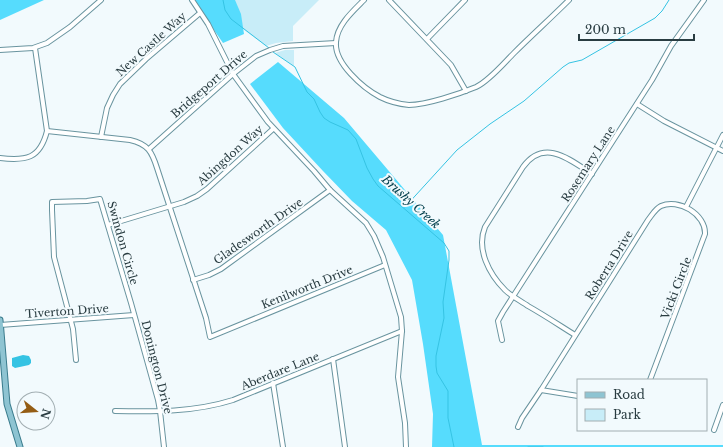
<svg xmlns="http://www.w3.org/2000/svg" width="723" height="447" font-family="'Libre Baskerville',serif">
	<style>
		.green { fill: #c8edf8 }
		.forest { fill: #56dcfd }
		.water { fill: #35c3e3 }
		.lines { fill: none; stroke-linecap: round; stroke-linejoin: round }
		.stream { stroke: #35c3e3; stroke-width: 1 }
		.minor-casing { stroke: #69949f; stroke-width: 6 }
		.major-casing { stroke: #397b8c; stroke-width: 7 }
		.minor { stroke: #fff; stroke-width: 4 }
		.major { stroke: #8ec4d2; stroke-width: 5 }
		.labels { text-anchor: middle; stroke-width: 4; stroke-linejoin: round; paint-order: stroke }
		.street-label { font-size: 11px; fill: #293c41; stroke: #f2fafd }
		.water-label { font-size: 12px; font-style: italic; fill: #003e4b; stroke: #f2fafd }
	</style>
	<rect width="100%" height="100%" fill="#f2fafd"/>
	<!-- green -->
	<g class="green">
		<path d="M 223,0 L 319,0 L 293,26 L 293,41 L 276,43 L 266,46 L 236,24 Z"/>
		<path d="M 285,50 L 294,50 L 294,66 L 275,53 Z"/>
	</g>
	<!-- forest -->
	<g class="forest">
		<path d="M 0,0 L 44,0 L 0,20 Z"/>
		<path d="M 193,0 L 235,0 L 241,14 L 244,34 L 223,43 Z"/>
		<path d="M 278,62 L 344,118 L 443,235 L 482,445 L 723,445 L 723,447 L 432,447 L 433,414 L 423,344 L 412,280 L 386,230 L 352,201 L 323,171 L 283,128 L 250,84 Z"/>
	</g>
	<!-- water -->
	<path class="water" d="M 23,355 L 29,356 L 31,360 L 31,363 L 29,365 L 15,368 L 12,366 L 12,358 Z"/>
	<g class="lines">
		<!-- stream -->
		<g class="stream">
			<path d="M 223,0 L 225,10 L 231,19 L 269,48"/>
			<path d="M 273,52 L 295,67 L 307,92 L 314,99 L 320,112 L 324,118 L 330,122 L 348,130 L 356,139 L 367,168 L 373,179 L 378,186 L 444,243 L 449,251 L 449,260 L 443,302 L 444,318 L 436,356 L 436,366 L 437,373 L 448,391 L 448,418 L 454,447"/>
			<path d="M 405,207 L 457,150 L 490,124 L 524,101 L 563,67 L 569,63 L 582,60 L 655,18 L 662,11 L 669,0"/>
			<path d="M 528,447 L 543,447"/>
		</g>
		<!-- minor casing -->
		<g class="minor-casing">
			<g id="minor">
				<path d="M 192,0 L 208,24 L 233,74 L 268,122 L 314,171 L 330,190 L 366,223 L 374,236 L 383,257 L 401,317 L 402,331 L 398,377 L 405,423 L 406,447"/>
				<path d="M 364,0 C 353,11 337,25 336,42 C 334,63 363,88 380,97 C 388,101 399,104 409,105 C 426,105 459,94 476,87 C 489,81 504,63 514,53 C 532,35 551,18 569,0"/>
				<path d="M 389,0 L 451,65 L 466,91"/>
				<path d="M 427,39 L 465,0"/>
				<path d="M 0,50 L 33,48 L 47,43 L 70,27 L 101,0"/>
				<path d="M 637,104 L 664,121 L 723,151"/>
				<path d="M 47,131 L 130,140 C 148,144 152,152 157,168 L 206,318 L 210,337 L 385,265"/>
				<path d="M 101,137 L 107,108 L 113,95 L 120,84 L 146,59 L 200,13"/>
				<path d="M 149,149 L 233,74 L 256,56 L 270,50 L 283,46 L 336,43"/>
				<path d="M 0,158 C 26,161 40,159 47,131 L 35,48"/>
				<path d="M 686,207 L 723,135"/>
				<path d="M 108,225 L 184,202 L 197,196 L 207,189 L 273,129"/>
				<path d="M 193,280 L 209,275 L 221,269 L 330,190"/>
				<path d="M 0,325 L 134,315"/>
				<path d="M 575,335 C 559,325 544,315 528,306 C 521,301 511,296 505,290 C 489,274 476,249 485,227 L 523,167 C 544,138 569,159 592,174"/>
				<path d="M 502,340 L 498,321 L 503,312 L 652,80 L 671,46 L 704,0"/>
				<path d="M 333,359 L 345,447"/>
				<path d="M 76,360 L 73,329 L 54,257 L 52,210 L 52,202 L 87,201 L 100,199 L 131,303 L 158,400 L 160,411 L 164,447"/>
				<path d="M 273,383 L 283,447"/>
				<path d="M 541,390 L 578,396"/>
				<path d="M 115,411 C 155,412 195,412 233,400 L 402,331"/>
				<path d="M 518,427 L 522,418 L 541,390 L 648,220 C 652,215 655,209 661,206 C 678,198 706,214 705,234 L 650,380"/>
				<path d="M 714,430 L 723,405"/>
			</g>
		</g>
		<!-- major casing -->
		<g class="major-casing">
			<path id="major" d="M 0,320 L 7,404 L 20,447"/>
		</g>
		<!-- minor -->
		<use href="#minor" class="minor"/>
		<!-- major -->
		<use href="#major" class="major"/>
	</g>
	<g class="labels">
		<!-- street labels -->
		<g class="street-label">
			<text transform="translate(151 44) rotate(-42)" y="4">New Castle Way</text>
			<text transform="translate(209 84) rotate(-41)" y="4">Bridgeport Drive</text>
			<text transform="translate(230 155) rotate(-42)" y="4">Abingdon Way</text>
			<text transform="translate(588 164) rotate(-57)" y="4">Rosemary Lane</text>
			<text transform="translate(258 231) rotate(-35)" y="4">Gladesworth Drive</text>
			<text transform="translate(123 243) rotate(74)" y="4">Swindon Circle</text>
			<text transform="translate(609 265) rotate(-58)" y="4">Roberta Drive</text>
			<text transform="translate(307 287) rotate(-22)" y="4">Kenilworth Drive</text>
			<text transform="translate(676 288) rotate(-69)" y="4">Vicki Circle</text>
			<text transform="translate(67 311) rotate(-4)" y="4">Tiverton Drive</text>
			<text transform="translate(157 367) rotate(76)" y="4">Donington Drive</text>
			<text transform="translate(280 371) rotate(-22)" y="4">Aberdare Lane</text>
		</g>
		<!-- water labels -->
		<g class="water-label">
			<text transform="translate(411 202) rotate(42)" y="4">Brushy Creek</text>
		</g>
	</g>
	<!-- legend -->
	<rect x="577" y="379" width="130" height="52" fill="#f2fafd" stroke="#a2aeb2"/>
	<rect x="585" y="392" width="20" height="6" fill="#8ec4d2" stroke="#a2aeb2"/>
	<text x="613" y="399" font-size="12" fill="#293c41">Road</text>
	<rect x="585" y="409" width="20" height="12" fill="#c8edf8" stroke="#a2aeb2"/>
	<text x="613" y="419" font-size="12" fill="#293c41">Park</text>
	<!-- north arrow -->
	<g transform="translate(36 411) rotate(107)"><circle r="19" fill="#f2fafd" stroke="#a2aeb2"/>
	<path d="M0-3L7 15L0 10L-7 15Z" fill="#945d15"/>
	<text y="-6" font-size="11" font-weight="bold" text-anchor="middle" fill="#293c41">N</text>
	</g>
	<!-- scale -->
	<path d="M579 34v6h115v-6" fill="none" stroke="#293c41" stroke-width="2"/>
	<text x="585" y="34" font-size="12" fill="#293c41" stroke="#f2fafd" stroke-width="3" paint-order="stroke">200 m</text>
</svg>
